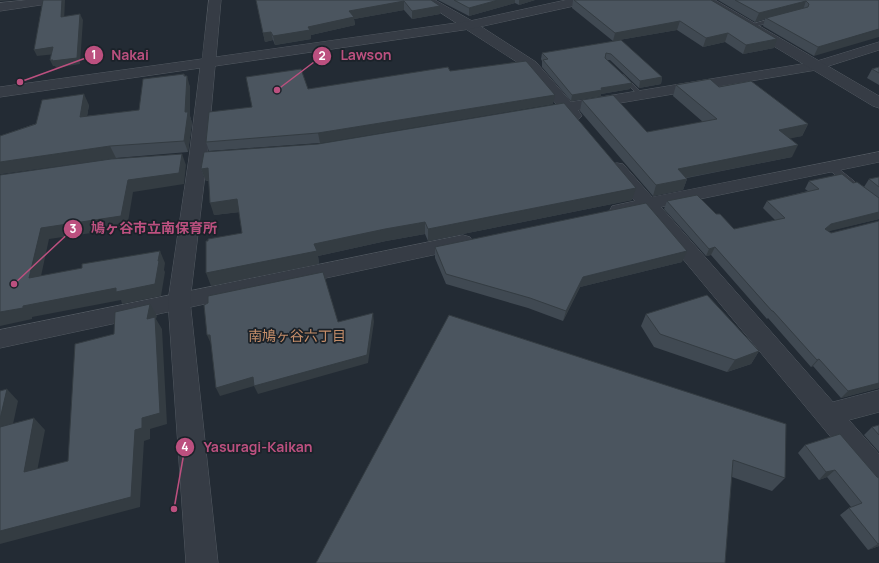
<svg xmlns="http://www.w3.org/2000/svg" width="879" height="563" font-family="Manrope,'Noto Sans JP',sans-serif">
	<style>
		.lines { fill: none; stroke-linecap: round; stroke-linejoin: round }
		.service-casing { stroke: #535a62; stroke-width: 1 }
		.minor-casing { stroke: #535a62; stroke-width: 1 }
		.tertiary-casing { stroke: #535a62; stroke-width: 1 }
		.service { fill: #363c45; fill-rule: evenodd }
		.minor { fill: #363c45; fill-rule: evenodd }
		.tertiary { fill: #363c45; fill-rule: evenodd }
		.wall { fill: #404952 }
		.shaded-wall { fill: #343c42 }
		.building { fill: #4b555f; stroke: #343c42 }
		.labels { text-anchor: middle; stroke-width: 3.5; stroke-linejoin: round; paint-order: stroke }
		.neighbourhood-label { font-size: 14px; fill: #c48d69; stroke: #1b2229 }
		.leader { fill: none; stroke: #bc507f; stroke-width: 1.5 }
		.callout-dot { fill: #bc507f; stroke: #1b2229; stroke-width: 1.5 }
		.mark-label { font-size: 12px; text-anchor: middle; font-weight: bold; fill: #fff }
		.callout-label { font-size: 14px; text-anchor: middle; font-weight: bold; fill: #bc507f; stroke: #1b2229; stroke-width: 3.5; stroke-linejoin: round; paint-order: stroke }
	</style>
	<rect width="100%" height="100%" fill="#232b34"/>
	<g class="lines">
		<!-- service casing -->
		<g class="service-casing">
			<g id="service">
				<path d="M 777,17 L 780,19 L 779,20 L 749,28 L 746,26 Z"/>
				<path d="M 620,75 L 624,75 L 643,94 L 643,96 L 639,96 L 620,77 Z"/>
				<path d="M 828,165 L 834,165 L 854,181 L 855,183 L 854,185 L 848,185 L 828,169 Z"/>
			</g>
		</g>
		<!-- minor casing -->
		<g class="minor-casing">
			<g id="minor">
				<path d="M 27,0 L 60,0 L 58,2 L 54,3 L 0,11 L 0,3 Z"/>
				<path d="M 421,0 L 435,0 L 474,22 L 536,62 L 571,102 L 814,62 L 879,42 L 879,50 L 816,70 L 578,110 L 582,116 L 579,119 C 571,121 568,119 563,113 L 541,117 L 536,115 L 533,112 L 536,109 L 557,105 L 526,68 Z"/>
				<path d="M 879,152 L 879,162 L 661,207 L 833,402 L 879,390 L 879,412 L 849,420 L 879,454 L 879,487 L 869,483 L 643,211 L 619,216 L 612,214 L 610,210 L 612,206 L 635,201 L 608,168 L 611,164 L 617,163 L 623,164 L 652,197 Z"/>
				<path d="M 463,235 L 470,237 L 473,242 L 470,247 L 0,348 L 0,330 Z"/>
			</g>
		</g>
		<!-- tertiary casing -->
		<g class="tertiary-casing">
			<g id="tertiary">
				<path d="M 209,0 L 221,0 L 216,57 L 470,21 L 566,0 L 589,0 L 587,3 L 583,4 L 470,29 L 215,66 L 207,158 L 190,301 L 218,563 L 186,563 L 168,301 L 189,158 L 200,68 L 0,97 L 0,87 L 202,59 Z"/>
				<path d="M 700,0 L 715,0 L 879,96 L 879,108 L 873,106 L 702,3 Z"/>
			</g>
		</g>
		<!-- service -->
		<use href="#service" class="service"/>
		<!-- minor -->
		<use href="#minor" class="minor"/>
		<!-- tertiary -->
		<use href="#tertiary" class="tertiary"/>
	</g>
	<!-- wall -->
	<g class="wall">
		<path d="M 256,0 L 431,0 L 440,6 L 440,14 L 412,19 L 404,10 L 354,19 L 355,25 L 311,35 L 311,39 L 275,45 L 273,40 L 265,42 Z"/>
		<path d="M 438,0 L 535,0 L 519,5 L 515,3 L 469,16 Z"/>
		<path d="M 573,0 L 711,0 L 774,48 L 743,54 L 725,42 L 703,47 L 677,30 L 613,41 L 572,8 Z"/>
		<path d="M 718,0 L 879,0 L 814,56 L 763,26 L 765,19 L 755,22 Z"/>
		<path d="M 621,40 L 662,77 L 661,84 L 639,88 L 610,60 L 607,60 L 630,89 L 601,94 L 601,96 L 571,101 L 542,67 L 542,61 L 541,59 L 542,53 Z"/>
		<path d="M 879,67 L 879,85 L 867,78 L 872,69 Z"/>
		<path d="M 450,71 L 553,104 L 320,143 L 209,151 L 206,142 L 252,107 L 308,89 Z"/>
		<path d="M 184,74 L 190,87 L 190,116 L 192,123 L 188,152 L 116,158 L 0,174 L 0,136 L 89,105 L 87,116 L 139,110 Z"/>
		<path d="M 676,85 L 719,87 L 808,124 L 802,136 L 789,138 L 792,157 L 687,178 L 687,179 L 683,190 L 653,196 L 580,111 L 582,100 L 647,132 L 703,122 L 673,96 Z"/>
		<path d="M 201,169 L 632,200 L 428,241 L 425,234 L 386,241 L 318,256 L 319,264 L 211,286 L 242,233 L 239,212 L 214,215 L 209,181 L 206,181 Z"/>
		<path d="M 879,177 L 879,219 L 828,231 L 831,233 L 879,221 L 879,388 L 841,398 L 813,366 L 811,367 L 768,318 L 767,319 L 711,255 L 706,256 L 664,209 L 667,201 L 716,214 L 734,229 L 775,220 L 763,208 L 767,201 L 808,191 L 805,189 L 809,181 L 853,183 L 864,187 L 869,179 Z"/>
		<path d="M 435,247 L 682,262 L 580,287 L 563,321 L 528,308 L 446,284 L 435,258 Z"/>
		<path d="M 646,314 L 759,351 L 751,364 L 727,372 L 654,347 L 641,326 Z"/>
		<path d="M 449,315 L 785,478 L 772,491 L 732,477 Z"/>
		<path d="M 879,425 L 879,452 L 864,435 L 872,427 Z"/>
		<path d="M 805,445 L 879,478 L 879,546 L 868,550 L 840,515 L 849,508 L 851,507 L 827,477 L 819,480 L 798,453 Z"/>
	</g>
	<!-- shaded-wall -->
	<g class="shaded-wall">
		<path d="M 0,0 L 13,0 L 0,1 Z"/>
		<path d="M 62,0 L 65,0 L 64,23 L 61,17 Z"/>
		<path d="M 498,0 L 515,0 L 515,3 L 469,16 L 469,8 Z"/>
		<path d="M 519,0 L 535,0 L 519,5 Z"/>
		<path d="M 404,1 L 404,10 L 354,19 L 355,25 L 311,35 L 311,39 L 275,45 L 273,36 L 349,11 Z"/>
		<path d="M 806,1 L 803,10 L 766,18 L 765,19 L 755,22 L 759,13 Z"/>
		<path d="M 440,6 L 440,14 L 412,19 L 412,11 Z"/>
		<path d="M 80,14 L 83,20 L 80,64 L 56,68 L 55,66 L 53,66 L 50,60 Z"/>
		<path d="M 680,21 L 677,30 L 613,41 L 615,33 Z"/>
		<path d="M 879,29 L 879,37 L 814,56 L 818,47 Z"/>
		<path d="M 271,32 L 273,40 L 265,42 L 263,33 Z"/>
		<path d="M 728,33 L 725,42 L 703,47 L 706,38 Z"/>
		<path d="M 777,39 L 774,48 L 743,54 L 746,45 Z"/>
		<path d="M 53,47 L 56,54 L 37,56 L 34,50 Z"/>
		<path d="M 184,74 L 186,81 L 187,76 L 190,87 L 190,116 L 192,123 L 188,152 L 184,141 Z"/>
		<path d="M 662,77 L 661,84 L 639,88 L 640,81 Z"/>
		<path d="M 632,83 L 630,89 L 601,94 L 601,96 L 571,101 L 572,95 L 601,88 Z"/>
		<path d="M 84,94 L 89,105 L 85,128 L 80,117 Z"/>
		<path d="M 555,95 L 553,104 L 320,143 L 318,133 Z"/>
		<path d="M 808,124 L 802,136 L 774,142 L 779,130 Z"/>
		<path d="M 798,145 L 792,157 L 674,180 L 678,169 Z"/>
		<path d="M 110,146 L 116,158 L 0,174 L 0,162 Z"/>
		<path d="M 182,154 L 186,165 L 184,184 L 133,192 L 127,228 L 49,239 L 38,290 L 29,278 L 41,228 L 128,180 Z"/>
		<path d="M 208,168 L 213,180 L 206,181 L 201,169 Z"/>
		<path d="M 687,179 L 683,190 L 653,196 L 656,185 Z"/>
		<path d="M 636,188 L 632,200 L 428,241 L 428,229 Z"/>
		<path d="M 237,199 L 241,212 L 214,215 L 210,203 Z"/>
		<path d="M 879,212 L 879,219 L 826,232 L 825,229 L 831,224 Z"/>
		<path d="M 425,222 L 425,234 L 386,241 L 318,256 L 319,264 L 211,286 L 206,273 L 314,244 L 385,229 Z"/>
		<path d="M 715,247 L 711,255 L 706,256 L 709,249 Z"/>
		<path d="M 160,251 L 165,263 L 164,270 L 165,272 L 161,296 L 122,304 L 121,300 L 32,317 L 32,319 L 0,326 L 0,312 L 23,306 L 158,261 Z"/>
		<path d="M 687,251 L 682,262 L 580,287 L 563,321 L 566,311 L 583,277 Z"/>
		<path d="M 150,304 L 157,316 L 156,319 L 162,329 L 167,424 L 150,429 L 150,439 L 144,441 L 140,507 L 0,544 L 0,531 L 135,430 L 142,418 L 147,319 Z"/>
		<path d="M 373,313 L 374,322 L 368,363 L 258,394 L 254,386 L 220,396 L 216,388 Z"/>
		<path d="M 207,335 L 210,335 L 211,344 Z"/>
		<path d="M 759,351 L 751,364 L 727,372 L 735,360 Z"/>
		<path d="M 819,359 L 813,366 L 811,367 L 817,360 Z"/>
		<path d="M 879,383 L 879,388 L 841,398 L 848,391 Z"/>
		<path d="M 7,389 L 18,401 L 10,438 L 0,429 L 0,419 Z"/>
		<path d="M 34,418 L 45,430 L 35,482 L 24,472 Z"/>
		<path d="M 835,470 L 827,477 L 819,480 L 826,472 Z"/>
		<path d="M 879,543 L 879,546 L 868,550 L 878,544 Z"/>
	</g>
	<!-- building -->
	<g class="building">
		<path d="M 43,0 L 62,0 L 61,17 L 80,14 L 77,58 L 52,61 L 53,60 L 50,60 L 53,47 L 34,50 Z"/>
		<path d="M 256,0 L 431,0 L 440,6 L 412,11 L 404,1 L 349,11 L 354,17 L 308,27 L 310,30 L 273,36 L 271,32 L 263,33 Z"/>
		<path d="M 454,0 L 498,0 L 469,8 Z"/>
		<path d="M 574,0 L 711,0 L 777,39 L 746,45 L 728,33 L 706,38 L 680,21 L 615,33 Z"/>
		<path d="M 735,0 L 879,0 L 879,29 L 818,47 L 766,18 L 808,7 L 809,4 L 806,1 L 759,13 Z"/>
		<path d="M 621,40 L 662,77 L 640,81 L 611,54 L 606,53 L 605,58 L 632,83 L 601,88 L 602,90 L 572,95 L 543,60 L 548,59 L 542,53 Z"/>
		<path d="M 526,61 L 555,95 L 318,133 L 206,142 L 209,112 L 252,107 L 246,77 L 301,69 L 308,89 L 448,67 L 450,71 Z"/>
		<path d="M 879,67 L 879,73 L 872,69 Z"/>
		<path d="M 184,74 L 184,76 L 187,76 L 185,112 L 188,112 L 184,141 L 110,146 L 0,162 L 0,136 L 36,124 L 42,100 L 84,94 L 80,117 L 139,110 L 143,79 Z"/>
		<path d="M 710,79 L 719,87 L 751,81 L 808,124 L 779,130 L 798,145 L 678,169 L 687,179 L 656,185 L 582,100 L 613,95 L 647,132 L 717,119 L 676,85 Z"/>
		<path d="M 564,103 L 636,188 L 428,229 L 425,222 L 385,229 L 314,244 L 317,251 L 206,273 L 206,241 L 208,241 L 208,239 L 242,233 L 237,199 L 210,203 L 208,168 L 201,169 L 204,152 L 318,144 Z"/>
		<path d="M 182,154 L 179,173 L 128,180 L 121,216 L 41,228 L 29,278 L 82,268 L 82,264 L 160,251 L 158,261 L 159,261 L 155,284 L 116,292 L 116,288 L 23,306 L 23,308 L 0,312 L 0,175 L 111,159 Z"/>
		<path d="M 842,174 L 853,183 L 857,182 L 879,198 L 879,212 L 831,224 L 825,229 L 831,233 L 879,221 L 879,383 L 848,391 L 819,359 L 817,360 L 773,311 L 772,311 L 715,247 L 709,249 L 667,201 L 697,195 L 716,214 L 720,214 L 734,229 L 785,218 L 767,201 L 819,189 L 809,181 Z"/>
		<path d="M 879,177 L 879,187 L 869,179 Z"/>
		<path d="M 646,203 L 687,251 L 583,277 L 566,311 L 530,298 L 446,274 L 435,247 Z"/>
		<path d="M 323,272 L 338,322 L 373,313 L 367,355 L 254,386 L 253,377 L 216,388 L 210,335 L 207,335 L 204,305 L 208,303 L 208,296 Z"/>
		<path d="M 707,295 L 759,351 L 735,360 L 660,334 L 646,314 Z"/>
		<path d="M 150,304 L 147,319 L 155,317 L 160,413 L 142,418 L 142,428 L 135,430 L 131,497 L 0,531 L 0,427 L 34,418 L 24,472 L 68,461 L 75,344 L 114,334 L 115,312 Z"/>
		<path d="M 449,315 L 786,424 L 785,478 L 733,460 L 725,563 L 316,563 Z"/>
		<path d="M 7,389 L 0,419 L 0,391 Z"/>
		<path d="M 879,425 L 879,435 L 872,427 Z"/>
		<path d="M 840,434 L 877,477 L 879,478 L 879,543 L 878,544 L 849,508 L 862,503 L 835,470 L 826,472 L 805,445 Z"/>
	</g>
	<g class="labels">
		<!-- neighbourhood labels -->
		<g class="neighbourhood-label">
			<text x="297" y="341">南鳩ヶ谷六丁目</text>
		</g>
	</g>
	<!-- callouts -->
	<path class="leader" d="M20 82L94 55M277 90L322 56M14 284L73 229M174 509L185 447"/>
	<g class="callout-dot">
		<circle cx="20" cy="82" r="4"/>
		<circle cx="277" cy="90" r="4"/>
		<circle cx="14" cy="284" r="4"/>
		<circle cx="174" cy="509" r="4"/>
		<circle cx="94" cy="55" r="10"/>
		<circle cx="322" cy="56" r="10"/>
		<circle cx="73" cy="229" r="10"/>
		<circle cx="185" cy="447" r="10"/>
	</g>
	<g class="mark-label">
		<text x="94" y="59">1</text>
		<text x="322" y="60">2</text>
		<text x="73" y="233">3</text>
		<text x="185" y="451">4</text>
	</g>
	<g class="callout-label">
		<text x="130" y="60">Nakai</text>
		<text x="366" y="60">Lawson</text>
		<text x="154" y="233">鳩ヶ谷市立南保育所</text>
		<text x="258" y="452">Yasuragi-Kaikan</text>
	</g>
</svg>
